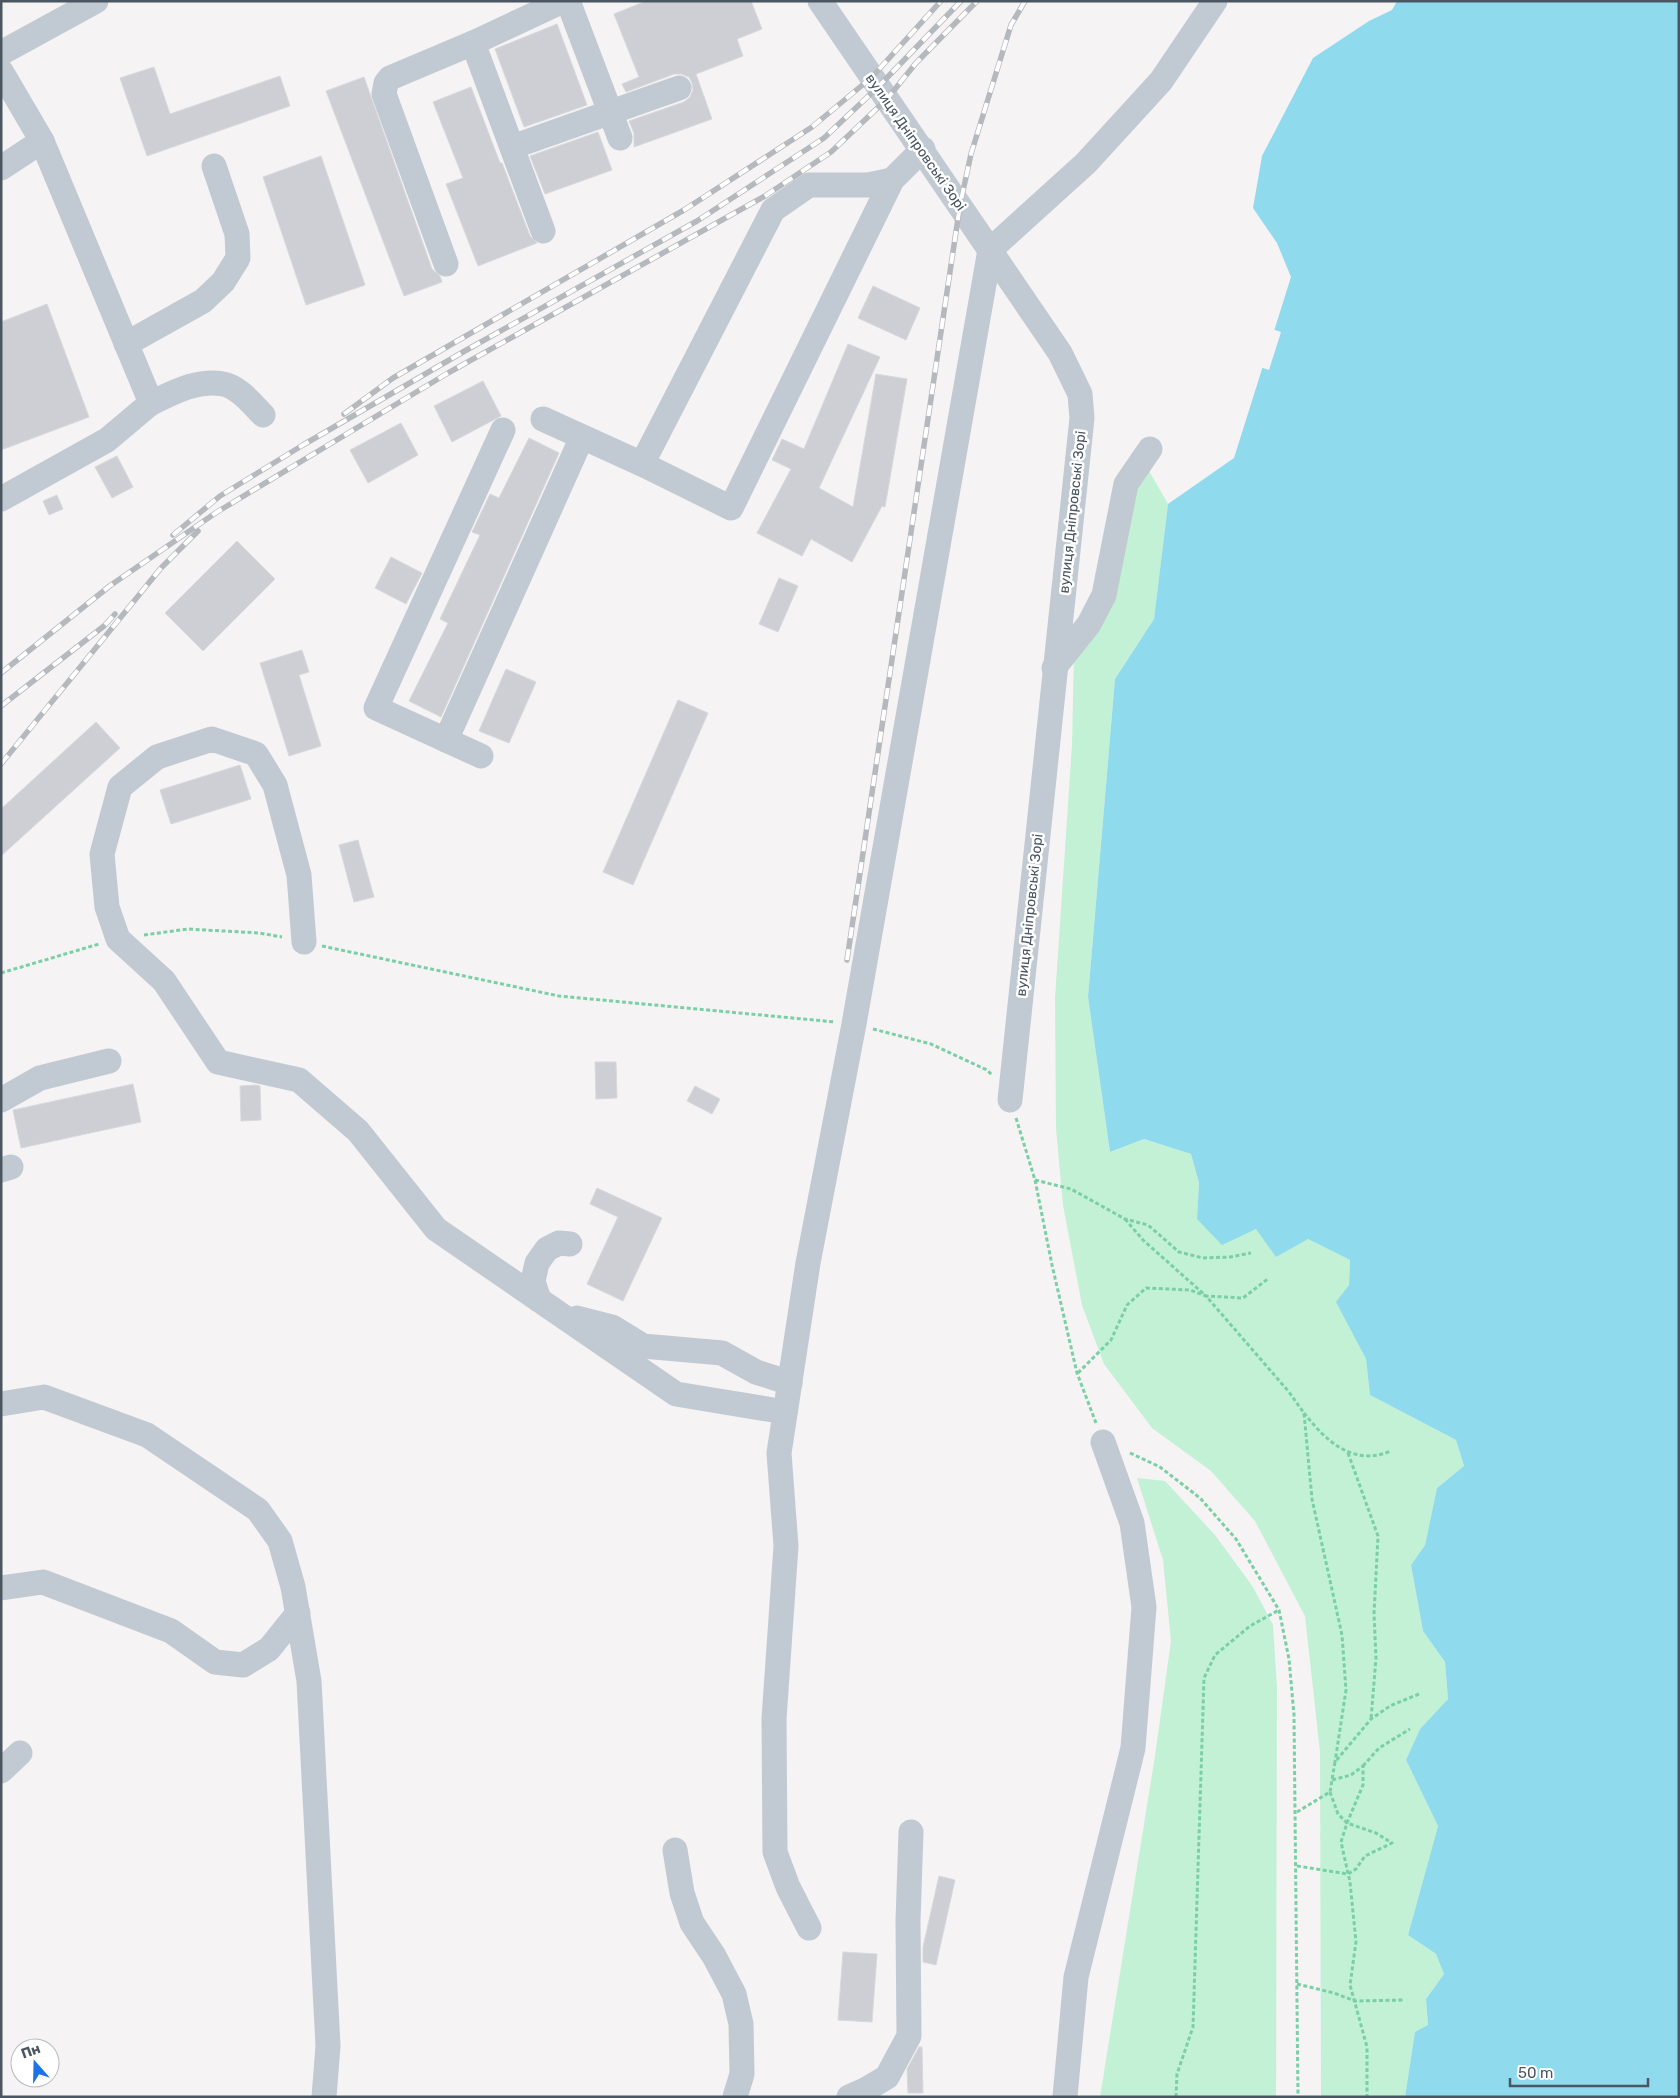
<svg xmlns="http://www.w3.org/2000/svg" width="1680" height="2098" font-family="Rubik,sans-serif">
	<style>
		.green { fill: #c3f1d5 }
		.water { fill: #90daee }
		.pier { fill: #f5f3f3 }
		.building { fill: #cdcfd5; stroke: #d7d9de }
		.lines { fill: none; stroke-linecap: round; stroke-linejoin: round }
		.path { stroke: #7ad0a6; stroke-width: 3; stroke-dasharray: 4 2.5; stroke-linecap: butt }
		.minor { stroke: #c1cad2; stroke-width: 25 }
		.rail-casing { stroke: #b5b8bd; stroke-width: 5.5 }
		.rail { stroke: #fff; stroke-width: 4; stroke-dasharray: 11; stroke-linecap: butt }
		.labels { text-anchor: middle; stroke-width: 5; stroke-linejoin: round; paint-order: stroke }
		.street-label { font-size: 14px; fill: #4a5661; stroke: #fff }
	</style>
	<rect width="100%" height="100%" fill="#f5f3f3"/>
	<!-- green -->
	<g class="green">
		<path d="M 1149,471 L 1168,504 L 1154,619 L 1115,679 L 1088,997 L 1110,1152 L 1144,1139 L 1191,1154 L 1199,1183 L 1197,1219 L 1308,1239 L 1350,1260 L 1349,1285 L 1337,1303 L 1366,1359 L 1370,1395 L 1456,1440 L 1464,1466 L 1437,1488 L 1425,1545 L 1411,1565 L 1423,1631 L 1445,1662 L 1448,1699 L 1420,1729 L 1406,1760 L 1438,1826 L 1408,1935 L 1436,1954 L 1444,1974 L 1426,1999 L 1428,2026 L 1415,2033 L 1405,2097 L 1321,2097 L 1320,1752 L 1305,1616 L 1255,1521 L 1211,1471 L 1152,1428 L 1104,1364 L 1082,1305 L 1063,1205 L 1056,1128 L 1055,998 L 1072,745 L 1074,653 L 1135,488 Z"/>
		<path d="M 1137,1478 L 1165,1481 L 1215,1535 L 1253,1587 L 1273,1625 L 1277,1688 L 1276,2097 L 1100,2097 L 1155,1756 L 1171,1641 L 1163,1560 Z"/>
	</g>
	<!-- water -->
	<path class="water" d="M 1397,1 L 1679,1 L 1679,2097 L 1405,2097 L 1415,2032 L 1428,2025 L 1426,1999 L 1444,1974 L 1436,1954 L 1408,1935 L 1438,1826 L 1406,1760 L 1420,1729 L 1448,1699 L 1445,1662 L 1423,1631 L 1411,1565 L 1425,1545 L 1437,1488 L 1464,1466 L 1456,1440 L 1370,1395 L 1366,1359 L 1336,1302 L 1349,1285 L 1350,1260 L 1308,1239 L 1276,1257 L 1256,1229 L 1222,1245 L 1197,1219 L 1199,1183 L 1191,1154 L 1144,1139 L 1110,1152 L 1088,997 L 1115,679 L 1154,619 L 1168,504 L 1234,458 L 1291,277 L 1277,243 L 1253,208 L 1262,156 L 1313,58 L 1369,21 L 1392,10 Z"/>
	<!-- pier -->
	<path class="pier" d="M 1272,329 L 1281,332 L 1269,370 L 1260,367 Z"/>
	<!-- building -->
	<g class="building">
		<path d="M 646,1 L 751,1 L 762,29 L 737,39 L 743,56 L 696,74 L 712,119 L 634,147 L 634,133 L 629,121 L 684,102 L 690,97 L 693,90 L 692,83 L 689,77 L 681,74 L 674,74 L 626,92 L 622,84 L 639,77 L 614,14 Z"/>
		<path d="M 557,24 L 587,105 L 524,127 L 495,49 Z"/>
		<path d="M 154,67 L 170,114 L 280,76 L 290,106 L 147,156 L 120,78 Z"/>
		<path d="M 364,77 L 432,269 L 440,276 L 442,282 L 404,296 L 326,91 Z"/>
		<path d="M 471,87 L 500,163 L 502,163 L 530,236 L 537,243 L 478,266 L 446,184 L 463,178 L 433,102 Z"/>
		<path d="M 598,132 L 612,170 L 545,194 L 530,156 Z"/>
		<path d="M 321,156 L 365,285 L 306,305 L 263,177 Z"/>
		<path d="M 873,286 L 920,308 L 906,340 L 858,318 Z"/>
		<path d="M 47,304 L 89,417 L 1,450 L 1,322 Z"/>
		<path d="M 848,344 L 880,357 L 819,488 L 853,507 L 876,374 L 907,379 L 885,507 L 882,506 L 852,562 L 811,539 L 802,556 L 757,533 L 791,469 L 772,460 L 782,439 L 804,449 Z"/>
		<path d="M 483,381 L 501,416 L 452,442 L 434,406 Z"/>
		<path d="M 401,423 L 418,455 L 368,483 L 350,450 Z"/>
		<path d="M 529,438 L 559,453 L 441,717 L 409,701 L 448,623 L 440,619 L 480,535 L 472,532 L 490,494 L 499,498 Z"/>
		<path d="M 117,456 L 133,487 L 112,498 L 95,467 Z"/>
		<path d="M 57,495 L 63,509 L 49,515 L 43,501 Z"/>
		<path d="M 237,541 L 275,579 L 203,651 L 165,613 Z"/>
		<path d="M 391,557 L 422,573 L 406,604 L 375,588 Z"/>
		<path d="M 779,578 L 798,586 L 778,632 L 759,624 Z"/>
		<path d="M 302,650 L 309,672 L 299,675 L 321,746 L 289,756 L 260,663 Z"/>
		<path d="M 506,669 L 536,682 L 509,743 L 479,731 Z"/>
		<path d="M 678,700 L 708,713 L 633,885 L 603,872 Z"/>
		<path d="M 96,722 L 120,748 L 1,856 L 1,809 Z"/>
		<path d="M 240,765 L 251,799 L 171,824 L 160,790 Z"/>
		<path d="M 358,840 L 374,897 L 354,902 L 339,845 Z"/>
		<path d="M 595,1062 L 616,1062 L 617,1098 L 596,1099 Z"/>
		<path d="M 133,1084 L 141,1122 L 21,1148 L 13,1110 Z"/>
		<path d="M 256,1085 L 260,1086 L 261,1120 L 241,1121 L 240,1086 Z"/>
		<path d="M 695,1086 L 720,1099 L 712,1114 L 687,1101 Z"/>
		<path d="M 597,1188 L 662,1218 L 623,1301 L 587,1284 L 618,1217 L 590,1204 Z"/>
		<path d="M 939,1876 L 955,1880 L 936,1965 L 923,1962 L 923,1947 Z"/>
		<path d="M 843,1952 L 877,1954 L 872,2022 L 838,2020 Z"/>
		<path d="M 919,2047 L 922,2047 L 923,2093 L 908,2093 L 907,2069 Z"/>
	</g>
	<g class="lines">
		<!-- path -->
		<g class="path">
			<path d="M 144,935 L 188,929 L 259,933 L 282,937"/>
			<path d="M 322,946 L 559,996 L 835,1022"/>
			<path d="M 1,973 L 99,944"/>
			<path d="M 873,1029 L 931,1044 L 987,1070 L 992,1075"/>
			<path d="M 1016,1118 L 1035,1180 L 1052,1265 L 1077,1373 L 1096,1423"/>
			<path d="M 1035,1180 L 1071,1189 L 1125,1219 L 1148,1225 L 1179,1252 L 1203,1258 L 1230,1257 L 1251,1253"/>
			<path d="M 1125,1219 L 1143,1240 L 1206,1296 L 1243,1298 L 1269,1278"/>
			<path d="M 1078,1373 L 1111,1340 L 1127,1305 L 1146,1288 L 1190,1290 L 1206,1296 L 1289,1392 L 1304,1413 L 1312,1499 L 1342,1635 L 1346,1690 L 1335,1762"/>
			<path d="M 1304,1413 C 1326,1441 1353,1467 1391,1451"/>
			<path d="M 1130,1453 L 1160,1467 L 1200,1498 L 1236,1539 L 1279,1610 L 1289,1659 L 1294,1715 L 1298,2097"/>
			<path d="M 1348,1453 L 1378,1536 L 1374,1614 L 1376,1658 L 1371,1719"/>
			<path d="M 1363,1766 L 1379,1748 L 1410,1729"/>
			<path d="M 1330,1792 L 1338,1814 L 1347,1823 L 1341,1842 L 1350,1882 L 1356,1942 L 1350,1985 L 1367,2047 L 1367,2097"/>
			<path d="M 1297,1812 L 1330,1792 L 1335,1762 L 1371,1719 L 1390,1706 L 1419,1694"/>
			<path d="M 1297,1866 L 1348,1874 L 1356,1869 L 1365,1856 L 1392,1843 L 1376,1833 L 1347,1823 L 1363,1785 L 1363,1766 L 1351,1775 L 1332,1780"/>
			<path d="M 1297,1984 L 1334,1993 L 1355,2001 L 1404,2000"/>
			<path d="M 1176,2097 L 1177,2074 L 1193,2027 L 1204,1678 L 1215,1655 L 1250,1626 L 1279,1610"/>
		</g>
		<!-- minor -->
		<g class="minor">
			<path d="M 568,1 L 620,138"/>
			<path d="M 820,1 L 1060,353 L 1080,394 L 1082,418 L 1010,1100"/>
			<path d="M 473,43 L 543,231"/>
			<path d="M 1,53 L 96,1"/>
			<path d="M 1,71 L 42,141 L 151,403 L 107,440 L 1,499"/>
			<path d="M 512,147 L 679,88"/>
			<path d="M 1,168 L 42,141"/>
			<path d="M 446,264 L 384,94 L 386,83 L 390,78 L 473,43 L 563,1"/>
			<path d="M 126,344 L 203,301 L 223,282 L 238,258 L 237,234 L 214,166"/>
			<path d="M 151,403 C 173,393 197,379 223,384 C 239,387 252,404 263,415"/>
			<path d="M 543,419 L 642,464 L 731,508 L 892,180 L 923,149"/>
			<path d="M 642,464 L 773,210 L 809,185 L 868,185 L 892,180"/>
			<path d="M 1054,668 L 1089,624 L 1104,595 L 1126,484 L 1150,449"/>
			<path d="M 446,740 L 582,437"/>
			<path d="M 481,756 L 376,708 L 503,430"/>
			<path d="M 304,942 L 299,875 L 275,785 L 256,754 L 212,739 L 157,757 L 120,787 L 102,854 L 107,907 L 118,939 L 164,981 L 218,1062 L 299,1080 L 358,1131 L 436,1229 L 676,1394 L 785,1412"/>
			<path d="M 1,1100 L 40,1078 L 109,1061"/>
			<path d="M 1,1170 L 11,1167"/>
			<path d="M 539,1300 L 533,1281 L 537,1263 L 547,1249 L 559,1243 L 570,1244"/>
			<path d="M 577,1318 L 612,1327 L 643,1346 L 722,1353 L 756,1372 L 790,1383"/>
			<path d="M 1,1404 L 44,1397 L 147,1435 L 258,1510 L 280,1541 L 293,1587 L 309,1681 L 328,2046 L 324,2097"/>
			<path d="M 1,1588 L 43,1582 L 171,1631 L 215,1662 L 243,1665 L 269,1649 L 298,1613"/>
			<path d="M 1,1771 L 20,1753"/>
			<path d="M 675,1850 L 682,1893 L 692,1923 L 714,1956 L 734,1994 L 741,2024 L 742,2074 L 735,2097"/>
			<path d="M 809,1928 L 788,1887 L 775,1852 L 774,1719 L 786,1546 L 779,1453 L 808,1263 L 854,1024 L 990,250 L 1086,163 L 1161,81 L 1215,1"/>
			<path d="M 849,2097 L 865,2090 L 887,2077 L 909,2036 L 908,1921 L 911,1832"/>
			<path d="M 1065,2097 L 1076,1977 L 1133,1748 L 1144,1607 L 1132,1523 L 1103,1442"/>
		</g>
		<!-- rail casing -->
		<g class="rail-casing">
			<g id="rail">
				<path d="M 344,414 L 393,378 L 684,210 L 812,127 L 872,77 L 941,1"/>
				<path d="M 173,535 L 220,496 L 303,445 L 463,352 L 697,221 L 824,138 L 878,87 L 961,1"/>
				<path d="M 1,673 L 111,585 L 217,512 L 448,373 L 765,196 L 831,152 L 887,99 L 916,63 L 977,1"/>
				<path d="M 1,706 L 104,626 L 115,614"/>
				<path d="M 1,764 L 161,568 L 198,531"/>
				<path d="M 847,960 L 960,205 L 971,154 L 1011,25 L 1025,1"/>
			</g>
		</g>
		<!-- rail -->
		<use href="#rail" class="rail"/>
	</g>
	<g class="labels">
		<!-- street labels -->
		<g class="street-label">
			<text transform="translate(916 142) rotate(55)" y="5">вулиця Дніпровські Зорі</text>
			<text transform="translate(1072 512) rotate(-84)" y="5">вулиця Дніпровські Зорі</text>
			<text transform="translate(1029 915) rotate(-84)" y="5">вулиця Дніпровські Зорі</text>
		</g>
	</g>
	<!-- border -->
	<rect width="1680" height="2098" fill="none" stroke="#4a5661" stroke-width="5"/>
	<!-- north arrow -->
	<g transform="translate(35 2063) rotate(340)"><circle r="24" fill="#ffffff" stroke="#b7bbc0"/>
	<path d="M0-4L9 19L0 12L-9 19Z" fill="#1a73e8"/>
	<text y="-8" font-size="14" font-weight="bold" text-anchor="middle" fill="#4a5661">Пн</text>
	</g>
	<!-- scale -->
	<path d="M1510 2078v8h138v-8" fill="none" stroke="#4a5661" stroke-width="2.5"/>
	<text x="1518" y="2078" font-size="15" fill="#4a5661" stroke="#ffffff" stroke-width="4" paint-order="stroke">50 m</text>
</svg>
